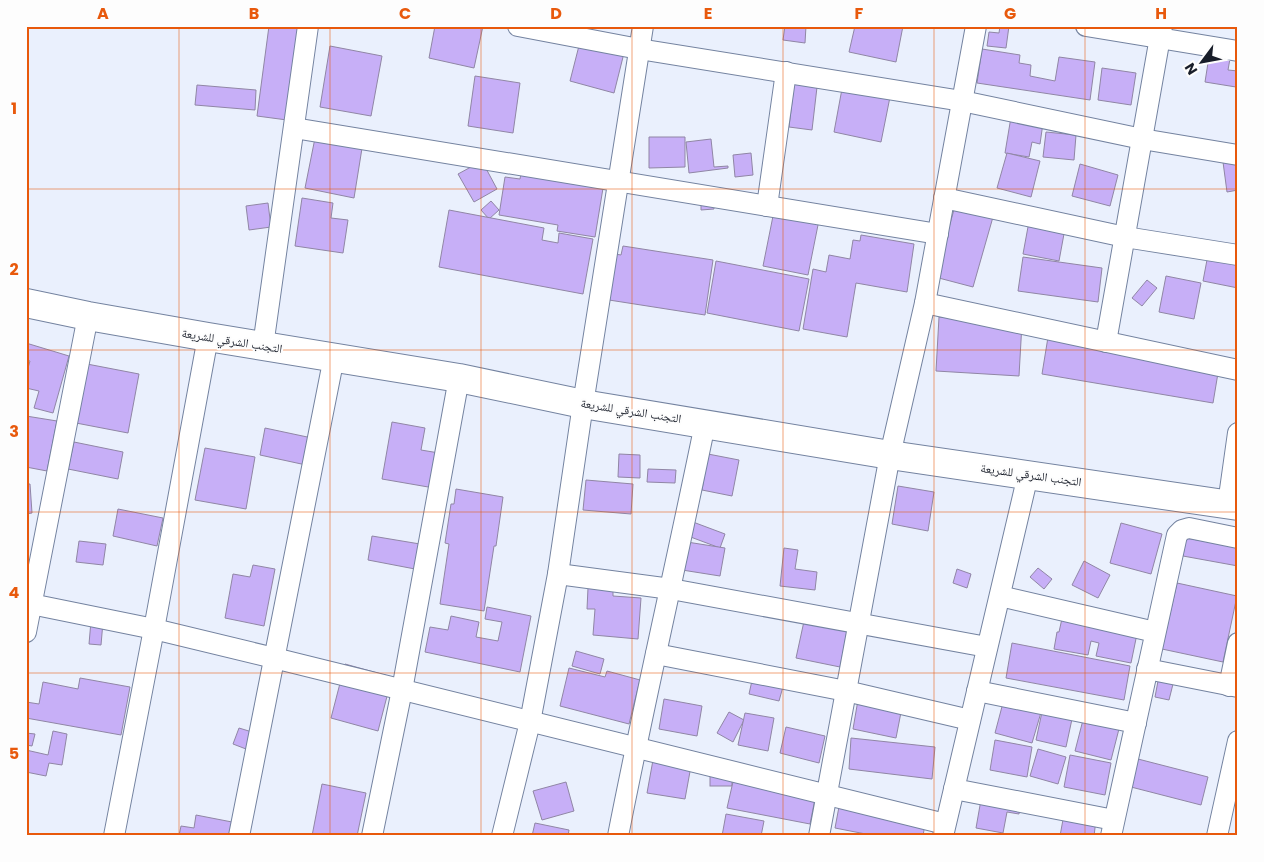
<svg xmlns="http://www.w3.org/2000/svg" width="1264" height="862" font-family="Poppins,'Noto Naskh Arabic',sans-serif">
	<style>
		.building { fill: #c7aff7; stroke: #9086a5 }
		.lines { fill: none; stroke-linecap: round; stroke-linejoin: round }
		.minor-casing { stroke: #7483a0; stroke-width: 22 }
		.primary-casing { stroke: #7483a0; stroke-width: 30 }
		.minor { stroke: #fff; stroke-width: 20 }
		.primary { stroke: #fff; stroke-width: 28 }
		.grid { fill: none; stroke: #e8590c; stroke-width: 1; stroke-opacity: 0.55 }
		.labels { text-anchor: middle; stroke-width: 4; stroke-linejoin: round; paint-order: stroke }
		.street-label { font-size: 12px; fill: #181d29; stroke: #fdfdfd }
		.neatline { fill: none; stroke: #e8590c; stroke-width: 2 }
		.grid-label { font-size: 16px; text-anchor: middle; font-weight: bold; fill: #e8590c }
	</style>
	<rect width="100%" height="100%" fill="#eaf0fd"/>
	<!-- building -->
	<g class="building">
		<path d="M 269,26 L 301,26 L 287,120 L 257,116 Z"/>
		<path d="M 435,26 L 483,26 L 474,68 L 429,58 Z"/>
		<path d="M 785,26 L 806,26 L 805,43 L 783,40 Z"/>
		<path d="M 855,26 L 903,26 L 896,62 L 849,52 Z"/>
		<path d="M 1000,26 L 1009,26 L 1006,48 L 987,46 L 989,32 L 999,33 Z"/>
		<path d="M 583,30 L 627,41 L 614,93 L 570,81 Z"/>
		<path d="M 330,46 L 382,56 L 371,116 L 320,107 Z"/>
		<path d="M 982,49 L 1020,55 L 1019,63 L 1031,65 L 1030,76 L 1055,81 L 1059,57 L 1095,62 L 1090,100 L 977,83 Z"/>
		<path d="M 1210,50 L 1231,53 L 1228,70 L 1238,71 L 1236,87 L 1205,82 Z"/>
		<path d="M 796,68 L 819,70 L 812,130 L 789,127 Z"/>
		<path d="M 1102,68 L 1136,73 L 1131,105 L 1098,100 Z"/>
		<path d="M 475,76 L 520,83 L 513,133 L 468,126 Z"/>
		<path d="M 844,78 L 892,87 L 881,142 L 834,132 Z"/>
		<path d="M 197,85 L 256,90 L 255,110 L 195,105 Z"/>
		<path d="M 1011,117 L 1043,123 L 1040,144 L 1032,142 L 1029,157 L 1005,153 Z"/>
		<path d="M 1046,132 L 1076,135 L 1074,160 L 1043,157 Z"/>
		<path d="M 316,133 L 363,142 L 354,198 L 305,188 Z"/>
		<path d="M 649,137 L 685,137 L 685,167 L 649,168 Z"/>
		<path d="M 711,139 L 714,167 L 728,166 L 728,168 L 689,173 L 686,142 Z"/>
		<path d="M 751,153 L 753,175 L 735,177 L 733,155 Z"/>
		<path d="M 1007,153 L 1040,161 L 1031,197 L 997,188 Z"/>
		<path d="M 1238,160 L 1238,190 L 1227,192 L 1223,162 Z"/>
		<path d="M 482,161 L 497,189 L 474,202 L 458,174 Z"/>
		<path d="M 1080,164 L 1118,175 L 1110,206 L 1072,196 Z"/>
		<path d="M 522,168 L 604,182 L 595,237 L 557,231 L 558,225 L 499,215 L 505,177 L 520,179 Z"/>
		<path d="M 714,196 L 714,209 L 701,210 L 701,197 Z"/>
		<path d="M 302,198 L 333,203 L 331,218 L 348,220 L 343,253 L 295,246 Z"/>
		<path d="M 957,199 L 995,210 L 973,287 L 935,277 Z"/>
		<path d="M 491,201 L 499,210 L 489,219 L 481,210 Z"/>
		<path d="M 268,203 L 271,227 L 249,230 L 246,206 Z"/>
		<path d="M 449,210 L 544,228 L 542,240 L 558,243 L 559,233 L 593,239 L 583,294 L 439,267 Z"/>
		<path d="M 774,211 L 819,220 L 808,275 L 763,266 Z"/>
		<path d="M 1030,216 L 1066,223 L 1059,261 L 1023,254 Z"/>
		<path d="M 861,235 L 914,244 L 907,292 L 856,283 L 847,337 L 803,329 L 813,269 L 826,272 L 829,255 L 850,259 L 853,240 L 860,241 Z"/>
		<path d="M 1210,244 L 1238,249 L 1238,288 L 1203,281 Z"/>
		<path d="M 623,246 L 713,260 L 705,315 L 609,300 L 615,254 L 621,255 Z"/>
		<path d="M 1023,257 L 1102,268 L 1098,302 L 1018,291 Z"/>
		<path d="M 716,261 L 809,279 L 799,331 L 707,313 Z"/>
		<path d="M 1166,276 L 1201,283 L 1194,319 L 1159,312 Z"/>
		<path d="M 1147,280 L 1157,288 L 1142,306 L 1132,298 Z"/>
		<path d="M 939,317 L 1022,323 L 1019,376 L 936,371 Z"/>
		<path d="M 1049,331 L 1220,361 L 1213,403 L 1042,374 Z"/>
		<path d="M 26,343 L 69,356 L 53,413 L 34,408 L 39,391 L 26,388 L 26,375 L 30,361 L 26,360 Z"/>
		<path d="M 87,364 L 139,374 L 128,433 L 76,423 Z"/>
		<path d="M 26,416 L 57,421 L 47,471 L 26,467 Z"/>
		<path d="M 392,422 L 425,428 L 421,450 L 439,453 L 434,488 L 382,479 Z"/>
		<path d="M 265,428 L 312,438 L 306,465 L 260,455 Z"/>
		<path d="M 74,442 L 123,452 L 118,479 L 68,469 Z"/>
		<path d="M 205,448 L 255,457 L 246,509 L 195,500 Z"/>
		<path d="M 619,454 L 640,455 L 640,478 L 618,477 Z"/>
		<path d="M 708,454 L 739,460 L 732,496 L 702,490 Z"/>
		<path d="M 648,469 L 676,470 L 675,483 L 647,482 Z"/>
		<path d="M 586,480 L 633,484 L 631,514 L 583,510 Z"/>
		<path d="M 26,484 L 30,484 L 32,513 L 26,514 Z"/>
		<path d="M 898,486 L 934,492 L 928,531 L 892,524 Z"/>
		<path d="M 456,489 L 503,497 L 496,546 L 494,546 L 484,611 L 440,604 L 449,544 L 445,543 L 451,504 L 454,504 Z"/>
		<path d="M 118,509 L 163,518 L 157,546 L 113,536 Z"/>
		<path d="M 693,522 L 725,534 L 720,548 L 688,536 Z"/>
		<path d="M 1121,523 L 1162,534 L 1151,574 L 1110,563 Z"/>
		<path d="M 372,536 L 420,544 L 415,569 L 368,560 Z"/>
		<path d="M 1238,536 L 1238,566 L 1183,556 L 1186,538 L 1209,542 Z"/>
		<path d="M 79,541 L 106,544 L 103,565 L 76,562 Z"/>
		<path d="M 687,542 L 725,548 L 720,576 L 682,570 Z"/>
		<path d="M 784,548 L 798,550 L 795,569 L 817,572 L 815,590 L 780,586 Z"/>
		<path d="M 1084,561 L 1110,575 L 1098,598 L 1072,585 Z"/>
		<path d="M 253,565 L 275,569 L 264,626 L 225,618 L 233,574 L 250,577 Z"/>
		<path d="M 1038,568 L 1052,579 L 1044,589 L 1030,577 Z"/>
		<path d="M 957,569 L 971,574 L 967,588 L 953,583 Z"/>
		<path d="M 1177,583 L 1237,596 L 1223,662 L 1162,649 Z"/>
		<path d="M 588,588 L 613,590 L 613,596 L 641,598 L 638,639 L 593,635 L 595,609 L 587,609 Z"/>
		<path d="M 487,607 L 531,616 L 520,672 L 425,652 L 430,627 L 448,630 L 451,616 L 479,622 L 476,637 L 498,641 L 502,622 L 485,619 Z"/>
		<path d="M 806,612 L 849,621 L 840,667 L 796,658 Z"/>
		<path d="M 1063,614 L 1138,629 L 1131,663 L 1096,656 L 1099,643 L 1091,641 L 1088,655 L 1054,649 L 1057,632 L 1059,632 Z"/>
		<path d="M 91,621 L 103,622 L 101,645 L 89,644 Z"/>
		<path d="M 1012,643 L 1130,666 L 1124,700 L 1006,678 Z"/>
		<path d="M 576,651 L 604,659 L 600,674 L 572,666 Z"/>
		<path d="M 345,664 L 392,677 L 378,731 L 331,718 Z"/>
		<path d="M 569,668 L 605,677 L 607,671 L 640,680 L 629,724 L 560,706 Z"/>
		<path d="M 753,676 L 784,683 L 779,701 L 749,694 Z"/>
		<path d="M 80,678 L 130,687 L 121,735 L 26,718 L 26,702 L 39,704 L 43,682 L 78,689 Z"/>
		<path d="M 1158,681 L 1173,684 L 1169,700 L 1155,697 Z"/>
		<path d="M 859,694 L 903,702 L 896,738 L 853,729 Z"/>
		<path d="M 664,699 L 702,706 L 697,736 L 659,729 Z"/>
		<path d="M 1004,699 L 1042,709 L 1032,743 L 995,733 Z"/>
		<path d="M 729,712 L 744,720 L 733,742 L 717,733 Z"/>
		<path d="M 1042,712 L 1072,719 L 1066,747 L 1036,740 Z"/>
		<path d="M 745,713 L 774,718 L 768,751 L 738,745 Z"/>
		<path d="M 1084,716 L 1120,725 L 1111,760 L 1075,751 Z"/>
		<path d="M 786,727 L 825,736 L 819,763 L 780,753 Z"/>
		<path d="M 239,728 L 252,732 L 246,749 L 233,744 Z"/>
		<path d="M 53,731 L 67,734 L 62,765 L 49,763 L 46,776 L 26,772 L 26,750 L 48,755 Z"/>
		<path d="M 26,733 L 35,734 L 32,746 L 26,745 Z"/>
		<path d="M 851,738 L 935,747 L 932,779 L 849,769 Z"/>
		<path d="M 995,740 L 1032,747 L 1027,777 L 990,770 Z"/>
		<path d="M 1038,749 L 1066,757 L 1058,784 L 1030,776 Z"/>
		<path d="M 1070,755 L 1111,763 L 1105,795 L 1064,787 Z"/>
		<path d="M 1138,759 L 1208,777 L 1201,805 L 1131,787 Z"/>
		<path d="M 653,760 L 691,766 L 685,799 L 647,793 Z"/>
		<rect x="710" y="768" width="22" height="18"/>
		<path d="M 735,773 L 817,789 L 810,824 L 727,808 Z"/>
		<path d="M 566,782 L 574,811 L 542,820 L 533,791 Z"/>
		<path d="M 322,784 L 366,793 L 357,836 L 312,836 Z"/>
		<path d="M 982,794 L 1021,802 L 1019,814 L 1007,812 L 1003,833 L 976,828 Z"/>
		<path d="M 841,796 L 927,812 L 923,836 L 876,836 L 835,828 Z"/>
		<path d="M 726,814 L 764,821 L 761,836 L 722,836 Z"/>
		<path d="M 1064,814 L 1096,820 L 1094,836 L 1060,836 Z"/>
		<path d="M 196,815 L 232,822 L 229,836 L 179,836 L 181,826 L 194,828 Z"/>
		<path d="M 535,823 L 569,830 L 568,836 L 532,836 Z"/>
	</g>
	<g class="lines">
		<!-- minor casing -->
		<g class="minor-casing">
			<g id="minor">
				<path d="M 518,26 L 639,49 L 962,101 L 1142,139 L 1238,155"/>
				<path d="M 1086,26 L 1238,51"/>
				<path d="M 294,128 L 938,234"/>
				<path d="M 944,198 L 1125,237 L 1238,255"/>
				<path d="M 767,206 L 786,72"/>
				<path d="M 925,303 L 1238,370"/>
				<path d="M 1106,342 L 1162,26"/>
				<path d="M 263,346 L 308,26"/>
				<path d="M 1228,504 L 1238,433"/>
				<path d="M 558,574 L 671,589 L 987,647"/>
				<path d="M 1000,596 L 1155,632"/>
				<path d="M 26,603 L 154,629 L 274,658 L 945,824"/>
				<path d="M 26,632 L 88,316"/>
				<path d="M 656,654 L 846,691 L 970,720"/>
				<path d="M 1147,669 L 1238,687"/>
				<path d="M 1229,686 L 1238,643"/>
				<path d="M 977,691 L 1136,723"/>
				<path d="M 954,789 L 1114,820"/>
				<path d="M 114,836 L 154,629 L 208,337"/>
				<path d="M 239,836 L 334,357"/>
				<path d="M 372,836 L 402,690 L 459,378"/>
				<path d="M 502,836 L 530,722 L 558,574 L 583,404 L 643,26"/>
				<path d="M 618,836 C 645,698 677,561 705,424"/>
				<path d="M 819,836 L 890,455 L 925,303 L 976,26"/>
				<path d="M 943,836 L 1028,475"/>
				<path d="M 1111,836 L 1177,535 L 1182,530 L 1189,528 L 1238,538"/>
				<path d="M 1217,836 L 1238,741"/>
			</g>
		</g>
		<!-- primary casing -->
		<g class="primary-casing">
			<path id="primary" d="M 26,303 L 88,316 L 208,337 L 459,378 L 583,404 L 890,455 L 1238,506"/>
		</g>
		<!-- minor -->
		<use href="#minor" class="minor"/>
		<!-- primary -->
		<use href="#primary" class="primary"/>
	</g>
	<!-- grid -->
	<path class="grid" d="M 179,26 L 179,836M 330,26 L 330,836M 481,26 L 481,836M 632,26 L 632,836M 783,26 L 783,836M 934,26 L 934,836M 1085,26 L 1085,836M 26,189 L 1238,189M 26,350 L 1238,350M 26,512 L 1238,512M 26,673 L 1238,673"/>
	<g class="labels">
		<!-- street labels -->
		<g class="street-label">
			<text transform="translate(232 341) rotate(9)" y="4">التجنب الشرقي للشريعة</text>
			<text transform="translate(631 411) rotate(9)" y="4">التجنب الشرقي للشريعة</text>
			<text transform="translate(1031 475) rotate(8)" y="4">التجنب الشرقي للشريعة</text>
		</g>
	</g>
	<!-- border -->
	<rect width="1264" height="862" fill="none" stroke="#fdfdfd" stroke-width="55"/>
	<!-- north arrow -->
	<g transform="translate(1202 62) rotate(238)" stroke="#fdfdfd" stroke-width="4" paint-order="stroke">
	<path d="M0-4L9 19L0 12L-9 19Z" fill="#181d29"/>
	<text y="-8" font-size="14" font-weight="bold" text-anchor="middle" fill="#181d29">N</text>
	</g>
	<rect x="28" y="28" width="1208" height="806" class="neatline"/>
	<g class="grid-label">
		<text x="103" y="19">A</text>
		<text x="254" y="19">B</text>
		<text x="405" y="19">C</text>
		<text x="556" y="19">D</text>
		<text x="708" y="19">E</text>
		<text x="859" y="19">F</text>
		<text x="1010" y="19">G</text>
		<text x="1161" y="19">H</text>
		<text x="14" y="114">1</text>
		<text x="14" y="275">2</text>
		<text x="14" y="437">3</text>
		<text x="14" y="598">4</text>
		<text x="14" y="759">5</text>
	</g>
</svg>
